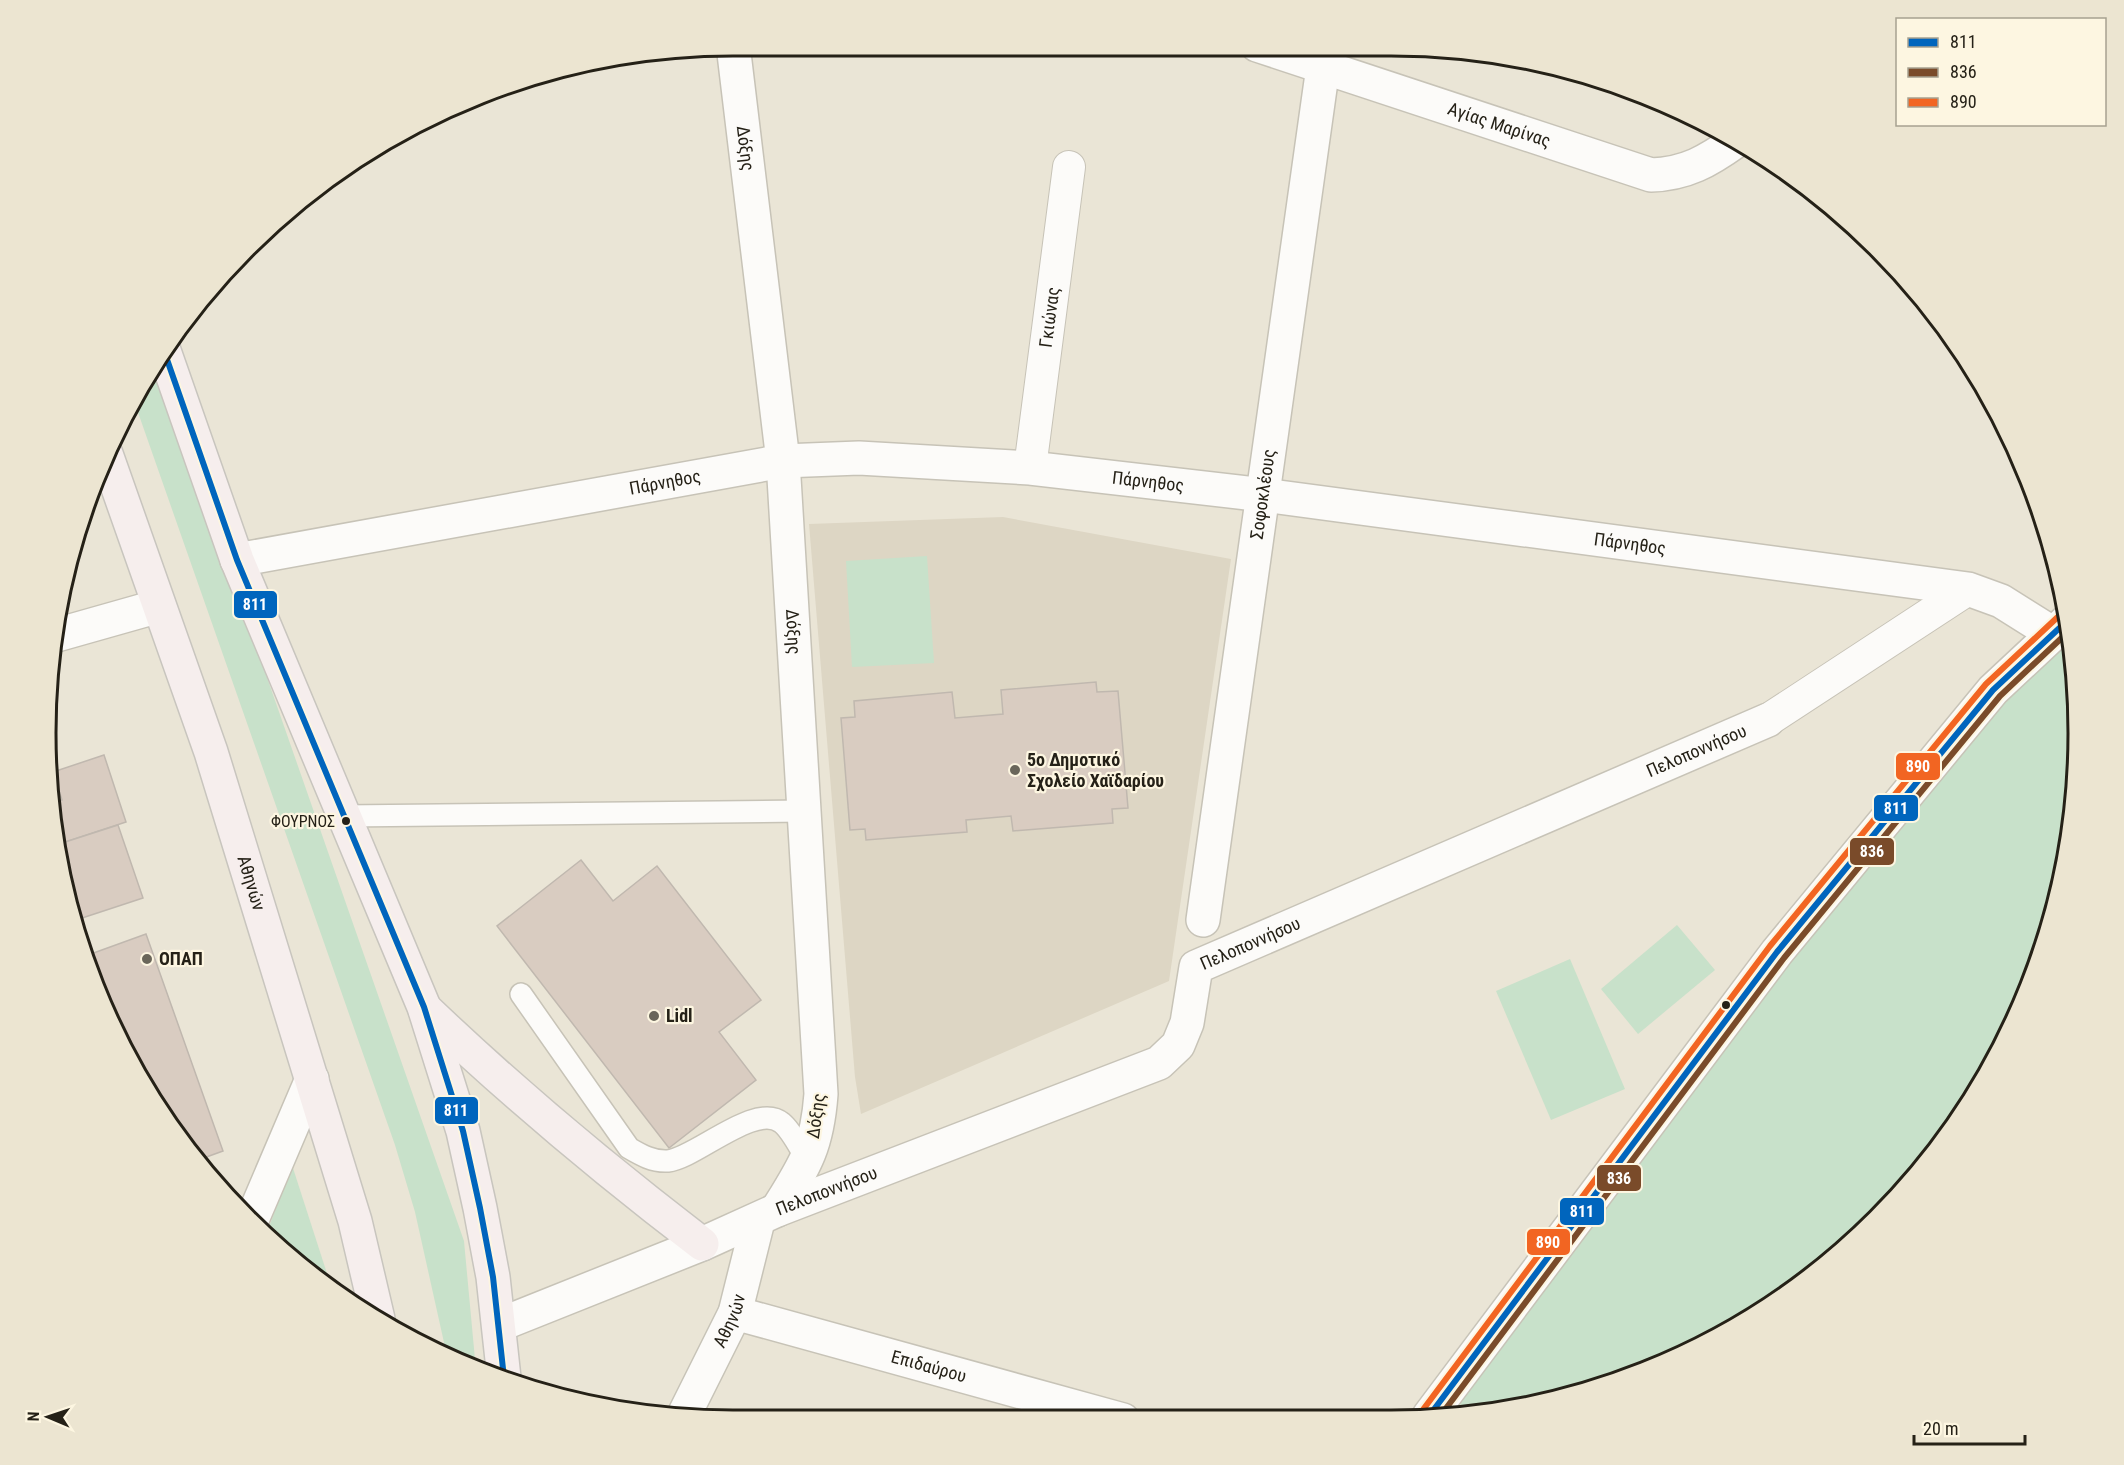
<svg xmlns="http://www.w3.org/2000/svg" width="2124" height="1465" font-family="'Roboto Condensed',sans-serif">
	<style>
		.education { fill: #ddd6c4 }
		.green { fill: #c8e1ca }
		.building { fill: #d9ccc1; stroke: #c0b8af; stroke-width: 1.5 }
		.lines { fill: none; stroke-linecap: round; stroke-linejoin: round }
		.service-casing { stroke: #c7c3b7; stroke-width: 24 }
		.pedestrian-casing { stroke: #c7c3b7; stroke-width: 34 }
		.minor-casing { stroke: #c7c3b7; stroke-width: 36 }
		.secondary-casing { stroke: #c7c3b7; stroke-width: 36 }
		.trunk-casing { stroke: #c8c5be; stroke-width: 36 }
		.service { stroke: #fcfbf9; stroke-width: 21 }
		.pedestrian { stroke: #fcfbf9; stroke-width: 32 }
		.minor { stroke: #fcfbf9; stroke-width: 33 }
		.secondary { stroke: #fcfbf9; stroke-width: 33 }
		.trunk { stroke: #f6eeed; stroke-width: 33 }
		.bus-1-casing { stroke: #fdf6e1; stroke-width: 10 }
		.bus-2-casing { stroke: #fdf6e1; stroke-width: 10 }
		.bus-3-casing { stroke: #fdf6e1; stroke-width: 10 }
		.bus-1 { stroke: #0065bd; stroke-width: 6 }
		.bus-2 { stroke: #7a4b2a; stroke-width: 6 }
		.bus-3 { stroke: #f26522; stroke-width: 6 }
		.poi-dot { fill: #6a665a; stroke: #fdf6e1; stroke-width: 2 }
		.bus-dot { fill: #252117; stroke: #fdf6e1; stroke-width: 2 }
		.labels { text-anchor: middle; stroke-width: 4.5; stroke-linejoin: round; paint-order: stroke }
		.bus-label { font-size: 16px; fill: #252117; stroke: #fdf6e1; text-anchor: end }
		.street-label { font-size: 18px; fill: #252117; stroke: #fdf6e1 }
		.poi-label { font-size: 18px; font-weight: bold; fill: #252117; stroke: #fdf6e1; text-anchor: start }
		.rim { fill: none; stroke: #252117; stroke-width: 3 }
		.line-badge { stroke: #fdf6e1; stroke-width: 2 }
		.badge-label { font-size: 16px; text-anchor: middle; font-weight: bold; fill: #fff }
	</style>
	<rect width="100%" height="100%" fill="#eae5d6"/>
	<!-- education -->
	<path class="education" d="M 1003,517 L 1231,559 L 1169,981 L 861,1114 L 855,1077 L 809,524 Z"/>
	<!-- green -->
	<g class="green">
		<path d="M 156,360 L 464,1241 L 476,1370 L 447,1356 L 415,1212 L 395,1145 L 134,401 Z"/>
		<path d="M 927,556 L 934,663 L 852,667 L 846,561 Z"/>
		<path d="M 2068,620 L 2079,733 L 2066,867 L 2027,996 L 1963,1115 L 1877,1219 L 1774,1304 L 1696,1349 L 1525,1407 L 1429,1416 L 1777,952 Z"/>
		<path d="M 1677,925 L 1715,970 L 1638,1034 L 1601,989 Z"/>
		<path d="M 1570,959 L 1625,1089 L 1551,1120 L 1496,991 Z"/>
		<path d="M 292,1165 L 332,1289 L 266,1235 Z"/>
	</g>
	<!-- building -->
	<g class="building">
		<path d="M 1096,682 L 1097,692 L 1118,691 L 1128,808 L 1112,809 L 1113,823 L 1013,831 L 1011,816 L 966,820 L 967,832 L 866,840 L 865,829 L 850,830 L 841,718 L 855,717 L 854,701 L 952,692 L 955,718 L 1003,714 L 1001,690 Z"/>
		<path d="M 104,755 L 126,822 L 56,845 L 52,803 L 62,800 L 53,772 Z"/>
		<path d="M 118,825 L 143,898 L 76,920 L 58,866 L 56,845 Z"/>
		<path d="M 581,860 L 613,901 L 657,866 L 761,1000 L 719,1032 L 756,1080 L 669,1148 L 497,926 Z"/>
		<path d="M 146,934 L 223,1151 L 198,1160 L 161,1115 L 116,1037 L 88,955 Z"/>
	</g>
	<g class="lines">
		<!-- service casing -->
		<g class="service-casing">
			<g id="service">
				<path d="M 343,816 L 804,811"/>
				<path d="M 521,994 L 629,1148 C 641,1155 653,1162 668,1161 C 696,1158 756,1101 782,1123 C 792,1131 800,1149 808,1161"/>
			</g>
		</g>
		<!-- pedestrian casing -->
		<g class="pedestrian-casing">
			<g id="pedestrian">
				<path id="s1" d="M 1030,468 L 1069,167"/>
				<path d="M 1768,720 L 1968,589"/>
			</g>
		</g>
		<!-- minor casing -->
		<g class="minor-casing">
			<g id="minor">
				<path id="s2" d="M 733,45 L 783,461 L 821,1094 C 817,1148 805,1165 777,1210"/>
				<path id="s3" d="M 1257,45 L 1651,175 C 1686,174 1708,161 1736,141"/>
				<path id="s4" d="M 237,560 L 783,461 L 859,458 L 1030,468 L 1264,495 L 1968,589 L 2001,601 L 2052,633"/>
				<path d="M 53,636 L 159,606"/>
				<path id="s5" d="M 1203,920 L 1323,67"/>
				<path d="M 251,1222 L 312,1079"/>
				<path id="s6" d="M 735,1313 L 1123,1420"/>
				<path id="s7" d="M 499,1325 L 702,1244 L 777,1210 L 1159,1063 L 1178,1045 L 1187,1023 L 1196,967 L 1768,720"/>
				<path id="s8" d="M 684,1415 L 735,1313 L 758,1221"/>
			</g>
		</g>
		<!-- secondary casing -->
		<g class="secondary-casing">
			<path id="secondary" d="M 1429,1416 L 1777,952 L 1993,690 L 2068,620"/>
		</g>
		<!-- trunk casing -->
		<g class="trunk-casing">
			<g id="trunk">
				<path d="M 163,348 L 237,560 L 424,1007 L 463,1131 L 480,1208 L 493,1277 L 504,1378"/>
				<path id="s9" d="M 106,454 L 211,752 L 355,1221 L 378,1319"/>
				<path d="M 425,1009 C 513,1093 605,1170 702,1244"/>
			</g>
		</g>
		<!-- service -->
		<use href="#service" class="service"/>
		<!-- pedestrian -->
		<use href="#pedestrian" class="pedestrian"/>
		<!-- minor -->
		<use href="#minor" class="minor"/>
		<!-- secondary -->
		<use href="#secondary" class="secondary"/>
		<!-- trunk -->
		<use href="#trunk" class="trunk"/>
		<!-- bus-1 casing -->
		<g class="bus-1-casing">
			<g id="bus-1">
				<path d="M 163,348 L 237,560 L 424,1007 L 463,1131 L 480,1208 L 493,1277 L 504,1378"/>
				<path d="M 1429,1416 L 1777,952 L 1993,690 L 2068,620"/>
			</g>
		</g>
		<!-- bus-2 casing -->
		<g class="bus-2-casing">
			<path id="bus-2" d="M 1441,1415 L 1784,958 L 2000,696 L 2069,631"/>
		</g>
		<!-- bus-3 casing -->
		<g class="bus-3-casing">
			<path id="bus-3" d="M 1422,1411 L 1770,946 L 1986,684 L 2062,613"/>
		</g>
		<!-- bus-1 -->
		<use href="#bus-1" class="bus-1"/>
		<!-- bus-2 -->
		<use href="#bus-2" class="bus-2"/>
		<!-- bus-3 -->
		<use href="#bus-3" class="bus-3"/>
	</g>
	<!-- markers -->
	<g class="poi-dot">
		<circle cx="1015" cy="770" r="6"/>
		<circle cx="147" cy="959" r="6"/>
		<circle cx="654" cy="1016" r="6"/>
	</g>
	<g class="bus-dot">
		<circle cx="346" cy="821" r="5"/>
		<circle cx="1726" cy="1005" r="5"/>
	</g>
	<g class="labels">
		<!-- bus labels -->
		<g class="bus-label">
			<text x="335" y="827">ΦΟΥΡΝΟΣ</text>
		</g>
		<!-- street labels -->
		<g class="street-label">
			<text dy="6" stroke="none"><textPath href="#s3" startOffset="255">Αγίας Μαρίνας</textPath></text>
			<text dy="6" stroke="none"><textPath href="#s2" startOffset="104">Δόξης</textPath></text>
			<text dy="6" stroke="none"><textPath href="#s1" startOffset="152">Γκιώνας</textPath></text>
			<text dy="6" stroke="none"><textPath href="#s4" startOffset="921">Πάρνηθος</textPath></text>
			<text dy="6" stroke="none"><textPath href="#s4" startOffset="435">Πάρνηθος</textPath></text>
			<text dy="6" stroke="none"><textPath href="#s5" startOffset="430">Σοφοκλέους</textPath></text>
			<text dy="6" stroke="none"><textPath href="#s4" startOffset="1407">Πάρνηθος</textPath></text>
			<text dy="6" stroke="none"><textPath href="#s2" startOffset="590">Δόξης</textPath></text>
			<text dy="6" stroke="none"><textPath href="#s7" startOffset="1362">Πελοποννήσου</textPath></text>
			<text dy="6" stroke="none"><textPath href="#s9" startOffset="453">Αθηνών</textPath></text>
			<text dy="6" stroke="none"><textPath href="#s7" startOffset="876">Πελοποννήσου</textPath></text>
			<text transform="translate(816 1116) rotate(-82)" y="6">Δόξης</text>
			<text dy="6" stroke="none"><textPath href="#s7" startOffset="354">Πελοποννήσου</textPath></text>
			<text dy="6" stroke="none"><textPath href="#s8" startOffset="105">Αθηνών</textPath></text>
			<text dy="6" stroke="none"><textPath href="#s6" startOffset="201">Επιδαύρου</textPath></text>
		</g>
		<!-- poi labels -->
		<g class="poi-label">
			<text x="1027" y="766">5ο Δημοτικό<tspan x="1027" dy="21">Σχολείο Χαϊδαρίου</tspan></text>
			<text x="159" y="965">ΟΠΑΠ</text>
			<text x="666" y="1022">Lidl</text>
		</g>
	</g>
	<!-- crop -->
	<path d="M0 0H2124V1465H0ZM733 56H1391A677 677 0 0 1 2068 733V733A677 677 0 0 1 1391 1410H733A677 677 0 0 1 56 733V733A677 677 0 0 1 733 56Z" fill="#ece5d1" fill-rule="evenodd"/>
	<path class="rim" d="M733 56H1391A677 677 0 0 1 2068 733V733A677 677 0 0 1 1391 1410H733A677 677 0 0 1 56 733V733A677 677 0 0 1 733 56Z"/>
	<g class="line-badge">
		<rect x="233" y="590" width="45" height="29" rx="6" fill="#0065bd"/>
		<rect x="1895" y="752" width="46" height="29" rx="6" fill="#f26522"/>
		<rect x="1873" y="794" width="46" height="28" rx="6" fill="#0065bd"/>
		<rect x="1849" y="837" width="46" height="29" rx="6" fill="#7a4b2a"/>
		<rect x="434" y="1096" width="45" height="29" rx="6" fill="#0065bd"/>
		<rect x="1596" y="1164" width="46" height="28" rx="6" fill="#7a4b2a"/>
		<rect x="1559" y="1197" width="46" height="29" rx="6" fill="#0065bd"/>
		<rect x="1526" y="1228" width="45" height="28" rx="6" fill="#f26522"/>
	</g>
	<g class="badge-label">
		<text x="255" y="610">811</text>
		<text x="1918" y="772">890</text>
		<text x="1896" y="814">811</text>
		<text x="1872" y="857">836</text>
		<text x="456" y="1116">811</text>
		<text x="1619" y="1184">836</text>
		<text x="1582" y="1217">811</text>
		<text x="1548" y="1248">890</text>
	</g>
	<!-- legend -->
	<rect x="1896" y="18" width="210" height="108" fill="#fdf6e1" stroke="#a7a190" stroke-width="1.5"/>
	<rect x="1908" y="38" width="30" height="9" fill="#0065bd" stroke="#a7a190" stroke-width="1.5"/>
	<text x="1950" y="48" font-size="18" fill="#252117">811</text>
	<rect x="1908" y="68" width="30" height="9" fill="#7a4b2a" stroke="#a7a190" stroke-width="1.5"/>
	<text x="1950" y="78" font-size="18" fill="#252117">836</text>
	<rect x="1908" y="98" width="30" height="9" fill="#f26522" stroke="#a7a190" stroke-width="1.5"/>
	<text x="1950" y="108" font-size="18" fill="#252117">890</text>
	<!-- north arrow -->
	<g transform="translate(48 1417) rotate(272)" stroke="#fdf6e1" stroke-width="4.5" paint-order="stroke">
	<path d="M0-4.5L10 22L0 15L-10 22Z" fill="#252117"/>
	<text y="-9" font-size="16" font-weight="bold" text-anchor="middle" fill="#252117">N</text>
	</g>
	<!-- scale -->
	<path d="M1914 1435v9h111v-9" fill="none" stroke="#252117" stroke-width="3"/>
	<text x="1923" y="1435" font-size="18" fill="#252117" stroke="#fdf6e1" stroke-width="4.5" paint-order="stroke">20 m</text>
</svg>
